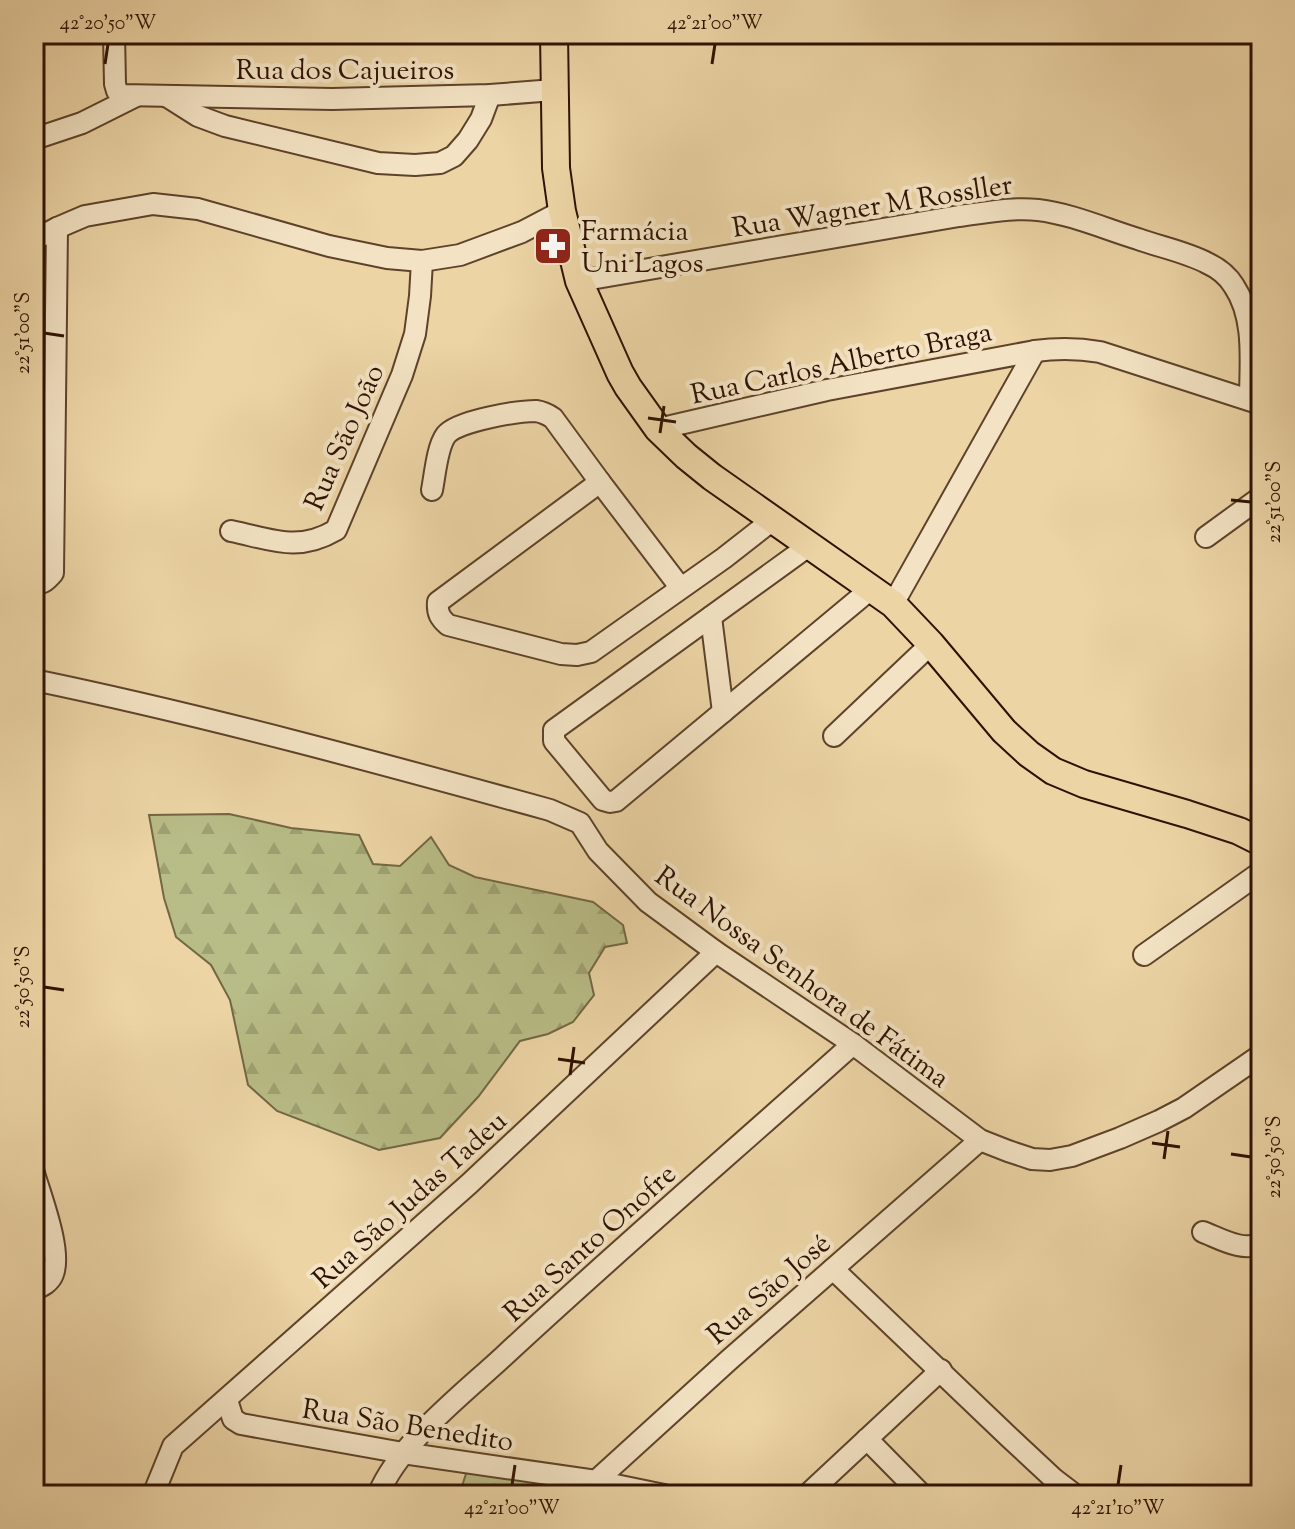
<svg xmlns="http://www.w3.org/2000/svg" width="1295" height="1529" font-family="'Sorts Mill Goudy',serif">
	<style>
		.forest { fill: url(#forest-firs); stroke: #736744; stroke-width: 2 }
		.lines { fill: none; stroke-linecap: round; stroke-linejoin: round }
		.minor-casing { stroke: #5e422a; stroke-width: 24 }
		.major-casing { stroke: #2e1201; stroke-width: 30 }
		.minor { stroke: #f3e3c4; stroke-width: 20 }
		.major { stroke: #ecd4a5; stroke-width: 26 }
		.ticks { fill: none; stroke: #2e1201; stroke-width: 3 }
		.labels { text-anchor: middle; stroke-width: 8; stroke-linejoin: round; paint-order: stroke }
		.street-label { font-size: 28px; fill: #2e1201; stroke: #f3e3c4 }
		.poi-label { font-size: 28px; fill: #2e1201; stroke: #f3e3c4; text-anchor: start }
		.neatline { fill: none; stroke: #2e1201; stroke-width: 3 }
		.ticks-label { font-size: 20px; text-anchor: middle; fill: #2e1201 }
	</style>
	<defs>
		<pattern id="forest-firs" width="22" height="20" patternUnits="userSpaceOnUse" patternTransform="scale(2)"><rect width="22" height="20" fill="#b8bc86"/><path d="M5 1l3.5 6h-7zM16 11l3.5 6h-7z" fill="#9ea172"/></pattern>
	</defs>
	<rect width="100%" height="100%" fill="#ecd4a5"/>
	<filter id="stains"><feTurbulence type="fractalNoise" baseFrequency=".0025" numOctaves="4"/><feColorMatrix values="0 0 0 0 .2 0 0 0 0 .09 0 0 0 0 .02 0 0 0 .5 -.17"/></filter>
	<radialGradient id="worn" r=".72"><stop offset=".6" stop-color="#630" stop-opacity="0"/><stop offset="1" stop-color="#630" stop-opacity=".3"/></radialGradient>
	<!-- forest -->
	<g class="forest">
		<path d="M 229,814 L 291,828 L 359,835 L 373,864 L 400,866 L 431,837 L 449,865 L 475,877 L 593,902 L 623,925 L 627,943 L 605,947 L 589,973 L 594,995 L 573,1022 L 548,1034 L 520,1041 L 478,1097 L 440,1138 L 379,1150 L 277,1111 L 248,1085 L 230,1000 L 211,965 L 176,937 L 164,898 L 149,815 Z"/>
		<path d="M 468,1468 L 596,1495 L 459,1495 Z"/>
	</g>
	<g class="lines">
		<!-- minor casing -->
		<g class="minor-casing">
			<g id="minor">
				<path d="M 114,34 L 115,84 L 117,91 L 122,95 L 332,99 L 490,95 L 554,90"/>
				<path d="M 168,97 L 198,116 L 225,126 L 378,163 L 415,165 L 440,163 L 454,156 L 468,140 L 481,119 L 490,95"/>
				<path d="M 34,139 L 82,123 L 136,96"/>
				<path d="M 34,240 L 57,228 L 85,216 L 153,204 L 198,209 L 329,246 L 387,258 L 422,261 L 460,255 L 522,232 L 562,211"/>
				<path d="M 579,281 L 959,216 C 985,213 1012,207 1038,210 C 1072,214 1105,229 1138,239 C 1160,247 1186,252 1207,263 C 1218,268 1228,276 1234,286 C 1256,319 1250,363 1250,400"/>
				<path d="M 658,429 L 827,390 L 1035,351 C 1058,348 1077,348 1100,352 L 1261,404"/>
				<path d="M 600,482 L 680,587"/>
				<path d="M 432,490 C 435,475 437,447 446,435 C 457,421 517,411 536,411 C 543,412 547,414 553,418 L 600,482 L 438,602 C 437,613 440,618 448,625 L 561,654 L 577,655 L 591,652 L 724,558 L 774,519"/>
				<path d="M 231,531 C 271,539 297,553 336,530 L 402,375 L 415,334 L 420,296 L 422,261"/>
				<path d="M 1206,537 L 1261,497"/>
				<path d="M 810,545 L 554,730 L 554,741 L 603,800 L 610,802 L 616,801 L 872,588"/>
				<path d="M 34,584 C 43,584 47,580 53,573 L 57,228"/>
				<path d="M 893,604 L 1035,351"/>
				<path d="M 711,617 L 723,712"/>
				<path d="M 34,680 C 208,716 379,763 550,810 L 580,823 L 598,851 L 648,902 L 716,952 L 853,1044 L 980,1140 L 1008,1151 L 1032,1159 L 1050,1160 L 1072,1156 L 1120,1138 L 1159,1121 L 1184,1108 L 1261,1055"/>
				<path d="M 834,736 L 931,644"/>
				<path d="M 1144,955 L 1261,872"/>
				<path d="M 34,1173 C 41,1197 62,1251 53,1274 C 50,1282 42,1287 34,1289"/>
				<path d="M 1203,1232 C 1219,1238 1244,1253 1261,1243"/>
				<path d="M 833,1269 L 1010,1438 L 1054,1479 L 1075,1495"/>
				<path d="M 227,1400 L 233,1419 L 241,1424 L 403,1453 L 596,1481 L 664,1495"/>
				<path d="M 867,1439 L 922,1495"/>
				<path d="M 596,1481 L 729,1360 L 980,1140"/>
				<path d="M 153,1495 L 173,1446 L 469,1184 L 716,952"/>
				<path d="M 378,1495 C 400,1442 462,1395 504,1356 C 618,1250 737,1148 853,1044"/>
				<path d="M 807,1495 L 941,1370"/>
			</g>
		</g>
		<!-- major casing -->
		<g class="major-casing">
			<path id="major" d="M 554,34 L 556,168 L 562,211 L 579,281 L 620,373 L 628,387 L 658,429 L 686,456 L 712,477 L 893,604 L 931,644 L 1004,731 L 1029,754 L 1053,771 L 1084,784 L 1187,814 L 1239,831 L 1261,842"/>
		</g>
		<!-- minor -->
		<use href="#minor" class="minor"/>
		<!-- major -->
		<use href="#major" class="major"/>
	</g>
	<!-- ticks -->
	<path class="ticks" d="M 105,64 L 108,44M 712,64 L 715,44M 44,333 L 64,336M 648,418 L 676,422M 660,433 L 664,406M 1231,500 L 1251,502M 44,987 L 64,990M 558,1059 L 585,1063M 570,1075 L 574,1047M 1152,1143 L 1180,1147M 1231,1154 L 1251,1157M 1164,1159 L 1168,1131M 512,1485 L 515,1465M 1118,1485 L 1121,1465"/>
	<!-- icons -->
	<defs>
		<g id="pharmacy-square" transform="scale(2)"><rect x="-9" y="-9" width="18" height="18" rx="4" fill="#8f2418" stroke="#f3e3c4"/><path d="M-2-6h4v4h4v4h-4v4h-4v-4h-4v-4h4Z" fill="#fff"/></g>
	</defs>
	<g fill-rule="evenodd">
		<use href="#pharmacy-square" x="553" y="246"/>
	</g>
	<g class="labels">
		<!-- street labels -->
		<g class="street-label">
			<text x="345" y="79">Rua dos Cajueiros</text>
			<text transform="translate(872 205) rotate(-9)" y="10">Rua Wagner M Rossller</text>
			<text transform="translate(841 362) rotate(-12)" y="10">Rua Carlos Alberto Braga</text>
			<text transform="translate(343 437) rotate(-66)" y="10">Rua São João</text>
			<text transform="translate(803 976) rotate(36)" y="10">Rua Nossa Senhora de Fátima</text>
			<text transform="translate(409 1199) rotate(-42)" y="10">Rua São Judas Tadeu</text>
			<text transform="translate(589 1242) rotate(-42)" y="10">Rua Santo Onofre</text>
			<text transform="translate(768 1288) rotate(-41)" y="10">Rua São José</text>
			<text transform="translate(408 1424) rotate(9)" y="10">Rua São Benedito</text>
		</g>
		<!-- poi labels -->
		<g class="poi-label">
			<text x="581" y="240">Farmácia<tspan x="581" dy="32">Uni Lagos</tspan></text>
		</g>
	</g>
	<!-- margin -->
	<rect width="1295" height="1529" fill="none" stroke="#ecd4a5" stroke-width="88"/>
	<rect x="44" y="44" width="1207" height="1441" class="neatline"/>
	<g class="ticks-label">
		<text x="108" y="29">42°20'50"W</text>
		<text x="715" y="29">42°21'00"W</text>
		<text transform="translate(22 333) rotate(-90)" y="7">22°51'00"S</text>
		<text transform="translate(1273 502) rotate(-90)" y="7">22°51'00"S</text>
		<text transform="translate(22 987) rotate(-90)" y="7">22°50'50"S</text>
		<text transform="translate(1273 1157) rotate(-90)" y="7">22°50'50"S</text>
		<text x="512" y="1514">42°21'00"W</text>
		<text x="1118" y="1514">42°21'10"W</text>
	</g>
	<rect width="100%" height="100%" filter="url(#stains)"/>
	<rect width="100%" height="100%" fill="url(#worn)"/>
</svg>
